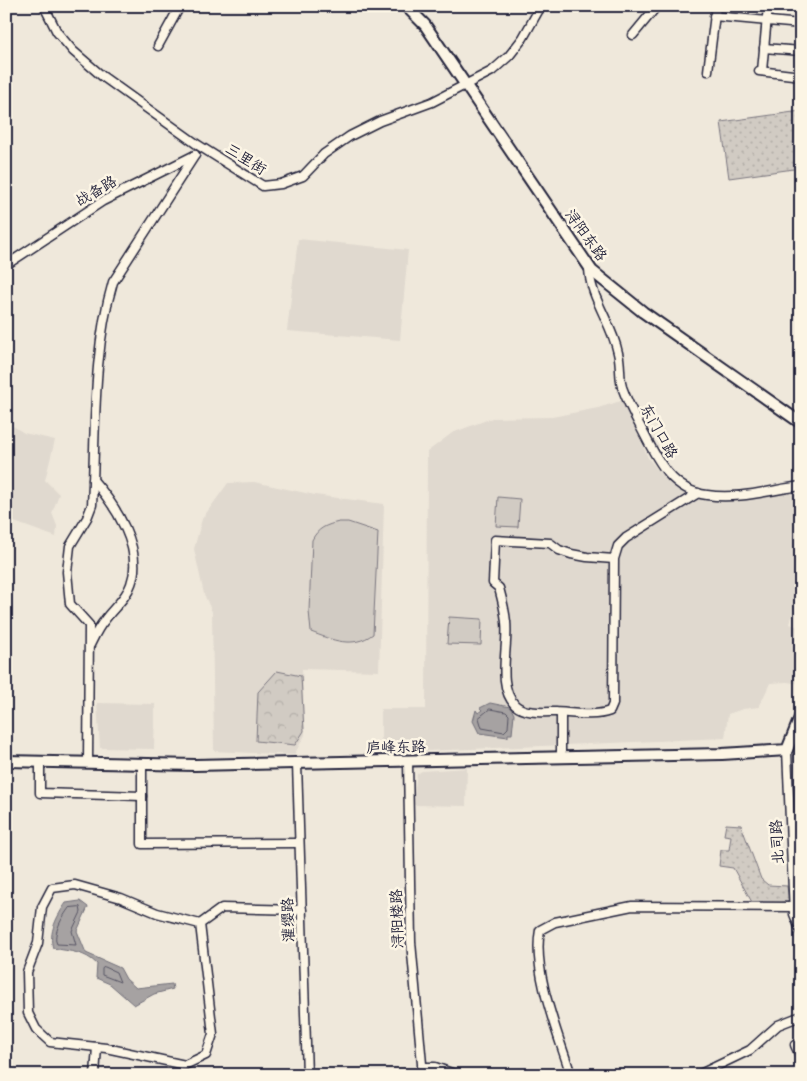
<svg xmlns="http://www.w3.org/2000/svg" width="807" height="1081" font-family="Sriracha,'LXGW WenKai TC',sans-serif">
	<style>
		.built { fill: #e0d9cf }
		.grass { fill: url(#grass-dots); stroke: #7a767f }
		.forest { fill: url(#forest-crowns); stroke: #7a767f }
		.pitch { fill: #d1cbc3; stroke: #7a767f }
		.water { fill: #a6a2a2; stroke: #716f79 }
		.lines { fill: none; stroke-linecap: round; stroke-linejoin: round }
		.shore { stroke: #575564; stroke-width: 1 }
		.minor-casing { stroke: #22223b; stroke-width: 11 }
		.major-casing { stroke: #22223b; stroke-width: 14 }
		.minor { stroke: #fcf5e5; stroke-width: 8 }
		.major { stroke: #fcf5e5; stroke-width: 10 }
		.labels { text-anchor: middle; stroke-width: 5; stroke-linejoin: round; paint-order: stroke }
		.street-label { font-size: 15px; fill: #22223b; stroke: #fcf5e5 }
	</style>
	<defs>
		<pattern id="grass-dots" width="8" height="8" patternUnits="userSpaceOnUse" patternTransform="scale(1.25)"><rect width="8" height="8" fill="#d1cbc3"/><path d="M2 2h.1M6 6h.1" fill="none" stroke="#b3aea8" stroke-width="1.8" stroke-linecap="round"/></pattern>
		<pattern id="forest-crowns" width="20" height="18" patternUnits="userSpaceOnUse" patternTransform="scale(1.25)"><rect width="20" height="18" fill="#d1cbc3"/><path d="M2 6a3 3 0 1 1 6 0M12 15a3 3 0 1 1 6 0" fill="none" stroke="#b3aea8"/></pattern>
	</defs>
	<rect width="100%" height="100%" fill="#efe8db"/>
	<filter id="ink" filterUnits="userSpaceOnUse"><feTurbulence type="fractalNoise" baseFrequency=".02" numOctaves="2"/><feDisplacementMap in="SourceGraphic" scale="10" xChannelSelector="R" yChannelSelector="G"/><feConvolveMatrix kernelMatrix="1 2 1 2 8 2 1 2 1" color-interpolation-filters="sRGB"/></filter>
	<g filter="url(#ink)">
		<!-- built -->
		<g class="built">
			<path d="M 298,239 L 408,250 L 400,340 L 287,331 Z"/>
			<path d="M 624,400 L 648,458 L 661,474 L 697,498 L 711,501 L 776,491 L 801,491 L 801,582 L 790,624 L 798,627 L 795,650 L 801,652 L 801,684 L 787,682 L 770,683 L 759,707 L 743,709 L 728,714 L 725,738 L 381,753 L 381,709 L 426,709 L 427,452 L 452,433 L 492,418 L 552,417 L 598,408 Z"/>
			<path d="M 13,426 L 24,433 L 55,440 L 45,480 L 59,494 L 52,513 L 57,526 L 56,537 L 6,519 L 6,438 Z"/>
			<path d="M 254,482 L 315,495 L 384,504 L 379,671 L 302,669 L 305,735 L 294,755 L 214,751 L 212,612 L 204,594 L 194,549 L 202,519 L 228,483 Z"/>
			<path d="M 97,703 L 155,704 L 154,749 L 100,748 Z"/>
			<path d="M 467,768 L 466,806 L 412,805 L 417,774 L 422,771 Z"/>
		</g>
		<!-- grass -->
		<g class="grass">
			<path d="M 801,111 L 801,168 L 729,178 L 721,122 Z"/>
			<path d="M 726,824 L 741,825 L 761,879 L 768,885 L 787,886 L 789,902 L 753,904 L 733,868 L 719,866 L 721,850 L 729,850 L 731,836 L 724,835 Z"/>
		</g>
		<!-- forest -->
		<path class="forest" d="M 277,671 L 301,676 L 304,731 L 295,745 L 256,741 L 258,692 Z"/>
		<!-- pitch -->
		<g class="pitch">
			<path d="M 498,497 L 520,499 L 518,527 L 496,526 Z"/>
			<path d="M 339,522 L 348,522 L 378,532 L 373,634 C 353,649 332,640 311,632 L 309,611 L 312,540 C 318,528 326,525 339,522 Z"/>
			<path d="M 449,617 L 482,619 L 481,645 L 447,644 Z"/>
		</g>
		<!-- water -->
		<g class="water">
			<path d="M 490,703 L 510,707 L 514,714 L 512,734 L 508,734 L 508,737 L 479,733 L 473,721 L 476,710 L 478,713 L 482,710 L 480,708 Z"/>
			<path d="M 80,901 L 88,907 L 77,931 L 86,953 L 120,968 L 126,979 L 136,988 L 172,984 L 173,989 L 154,994 L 134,1005 L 110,984 L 96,978 L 97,964 C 84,951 71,952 53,948 C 48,933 57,916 66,903 Z"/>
		</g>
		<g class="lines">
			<!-- shore -->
			<g class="shore">
				<path d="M 490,709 L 506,712 L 509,715 L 508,728 L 504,732 L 482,728 L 479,718 Z"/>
				<path d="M 80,907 L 81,912 L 72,931 L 76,945 L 57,944 C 52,934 63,916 69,908 Z"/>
				<path d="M 105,967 L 116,972 L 120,982 L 102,975 L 102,969 Z"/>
			</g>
			<!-- minor casing -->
			<g class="minor-casing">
				<g id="minor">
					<path d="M 44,6 L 57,32 L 73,51 L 102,76 L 198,145 L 263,186 L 281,184 L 303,176 L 324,154 L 350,136 L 380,121 L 432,102 L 492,71 L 509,56 L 523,38 L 541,6"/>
					<path d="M 714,16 L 801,24"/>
					<path d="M 633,35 L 657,6"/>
					<path d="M 158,46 L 180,6"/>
					<path d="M 764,48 L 801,51"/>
					<path d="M 708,71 L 716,6"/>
					<path d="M 759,71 L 801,76"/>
					<path d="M 762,71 L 768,6"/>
					<path d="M 6,265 L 103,201 L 195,155"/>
					<path d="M 589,268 C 590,298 612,323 618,353 C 621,364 619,376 622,387 C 627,401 634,415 641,428 C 656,457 670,490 707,495 C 737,500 770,490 801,486"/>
					<path d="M 614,559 L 587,557 L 571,554 L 559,550 L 550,543 L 495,540 L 493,583 L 499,588 C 502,599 505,611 506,622 C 509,647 496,685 515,705 C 525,714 544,712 556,712 C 573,713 594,717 610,711 L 613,704 L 614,559 L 618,546 L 626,538 L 698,493"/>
					<path d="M 90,645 C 94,637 98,628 104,621 C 112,609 126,599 131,584 C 144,549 115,505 93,480"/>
					<path d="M 787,750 L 794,914 L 801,932"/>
					<path d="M 561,758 L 561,713"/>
					<path d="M 408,761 L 411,942 L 423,1075"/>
					<path d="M 40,762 L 40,793 L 142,796"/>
					<path d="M 88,763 L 89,625 L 70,604 L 67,572 L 70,546 L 87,518 L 92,505 C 96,432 92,353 113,282 L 195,155"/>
					<path d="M 142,764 L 142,844 L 299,843"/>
					<path d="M 297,764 L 307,1075"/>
					<path d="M 200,924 L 157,913 L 121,898 L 75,885 L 52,888 L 42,907 L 38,943 L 27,972 L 28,1013 L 36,1029 L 50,1042 L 106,1048 L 185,1065 L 206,1055 L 213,1034 L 200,924 L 222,908 L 302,910"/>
					<path d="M 795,1045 L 801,1058"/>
					<path d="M 422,1067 L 435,1067 L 457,1075"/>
					<path d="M 95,1075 L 97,1047"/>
					<path d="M 571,1075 C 558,1034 532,971 540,930 L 555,922 L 632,906 L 794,907"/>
					<path d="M 698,1075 L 750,1050 L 778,1025 L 801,1016"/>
				</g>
			</g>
			<!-- major casing -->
			<g class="major-casing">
				<g id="major">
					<path d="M 406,6 L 425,25 L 592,271 L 643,312 L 801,423"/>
					<path d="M 6,761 L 195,765 L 722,754 L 787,750 L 801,715"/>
				</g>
			</g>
			<!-- minor -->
			<use href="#minor" class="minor"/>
			<!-- major -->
			<use href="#major" class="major"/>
		</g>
	</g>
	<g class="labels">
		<!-- street labels -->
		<g class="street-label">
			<text transform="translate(246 159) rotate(32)" y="5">三里街</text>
			<text transform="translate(96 191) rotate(-31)" y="5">战备路</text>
			<text transform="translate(586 235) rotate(54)" y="5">浔阳东路</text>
			<text transform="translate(659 431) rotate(61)" y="5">东门口路</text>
			<text transform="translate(396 747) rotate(-1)" y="5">庐峰东路</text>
			<text transform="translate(777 842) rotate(-93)" y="5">北司路</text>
			<text transform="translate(397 919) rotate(-92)" y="5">浔阳楼路</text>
			<text transform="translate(288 920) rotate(-92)" y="5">灌缨路</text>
		</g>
	</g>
	<!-- margin -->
	<rect width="807" height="1081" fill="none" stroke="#fcf5e5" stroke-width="25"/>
	<rect x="12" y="12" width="782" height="1056" fill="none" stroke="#22223b" stroke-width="2" filter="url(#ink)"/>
</svg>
